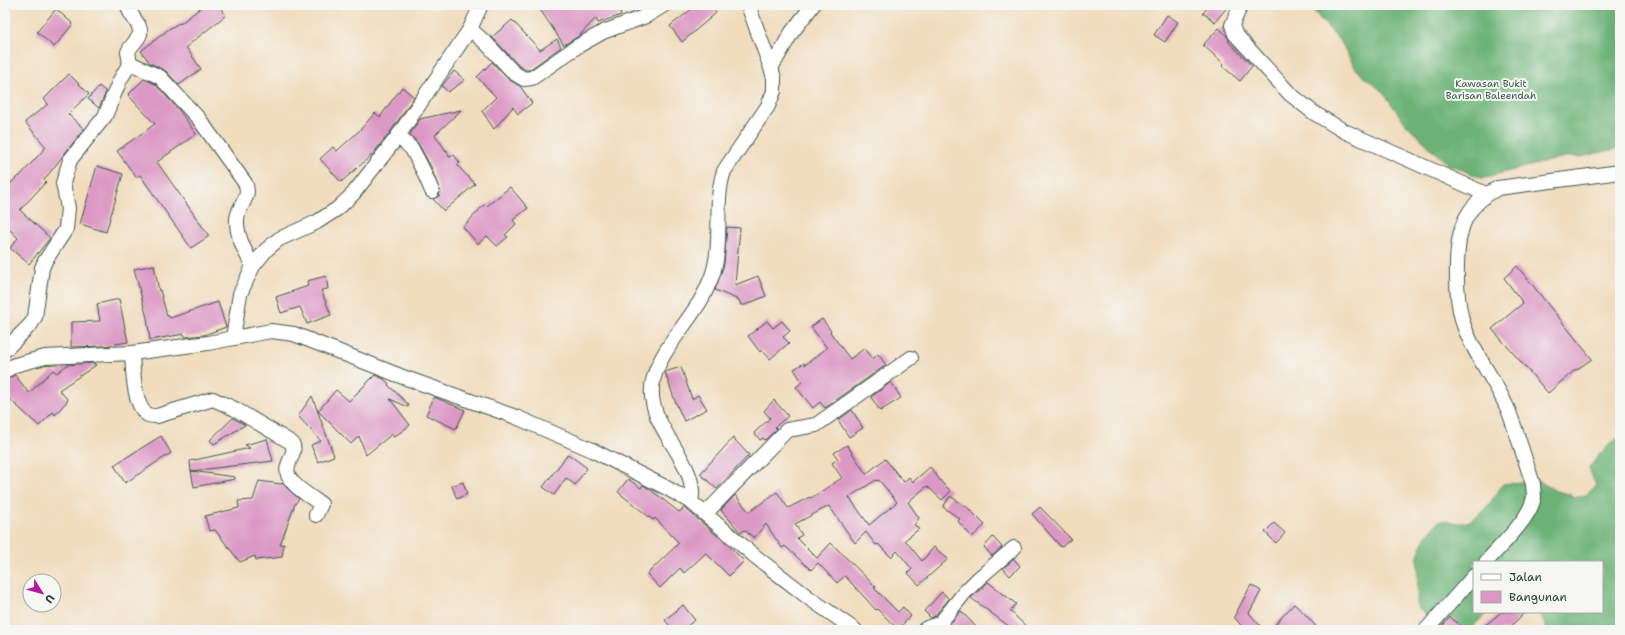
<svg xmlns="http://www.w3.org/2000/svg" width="1625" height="635" font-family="'Shantell Sans',sans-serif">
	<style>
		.forest { fill: #6cb277; stroke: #467856 }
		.building { fill: #dc98c5; fill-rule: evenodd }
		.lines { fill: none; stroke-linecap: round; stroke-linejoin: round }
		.minor-casing { stroke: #3e5549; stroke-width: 16 }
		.minor { stroke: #fff; stroke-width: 14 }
		.labels { text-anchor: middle; stroke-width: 4; stroke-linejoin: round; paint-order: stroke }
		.park-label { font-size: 10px; fill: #335a45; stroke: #f6f6f2 }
	</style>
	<rect width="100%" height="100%" fill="#f6f6f2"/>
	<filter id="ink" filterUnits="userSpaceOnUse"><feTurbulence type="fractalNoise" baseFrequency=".025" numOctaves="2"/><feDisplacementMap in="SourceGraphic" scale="8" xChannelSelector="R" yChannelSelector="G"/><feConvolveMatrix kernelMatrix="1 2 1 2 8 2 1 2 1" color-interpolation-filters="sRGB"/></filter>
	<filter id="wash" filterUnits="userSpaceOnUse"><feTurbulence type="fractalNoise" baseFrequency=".012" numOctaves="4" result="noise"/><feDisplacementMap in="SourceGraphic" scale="16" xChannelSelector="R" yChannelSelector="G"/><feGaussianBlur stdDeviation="0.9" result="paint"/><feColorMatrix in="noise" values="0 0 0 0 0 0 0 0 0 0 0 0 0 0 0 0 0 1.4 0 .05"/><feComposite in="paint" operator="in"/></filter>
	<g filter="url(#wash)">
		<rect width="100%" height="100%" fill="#f1dcbd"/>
		<!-- forest -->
		<g class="forest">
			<path d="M 1308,5 L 1620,5 L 1620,148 L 1580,157 L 1565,157 L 1482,178 L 1446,163 L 1406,124 L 1383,92 L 1362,75 L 1354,66 L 1341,42 Z"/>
			<path d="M 1620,437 L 1620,630 L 1547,630 L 1539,612 L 1602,612 L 1602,562 L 1474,562 L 1474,612 L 1488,612 L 1469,630 L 1442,630 L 1417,607 L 1418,555 L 1426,536 L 1439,521 C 1447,519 1453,523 1460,523 C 1479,523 1494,497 1503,484 L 1537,480 L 1556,491 L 1569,494 L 1574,498 L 1586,495 L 1596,486 L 1589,468 C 1598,456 1606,446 1620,437 Z"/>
		</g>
		<g id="blocks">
			<!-- building -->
			<g class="building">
				<path d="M 204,5 L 218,5 L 226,15 L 186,47 L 201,69 L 179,85 L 166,71 L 150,63 L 141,51 L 169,29 L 179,23 L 180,24 Z"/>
				<path d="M 537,5 L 618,5 L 621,15 L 598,23 L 596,18 L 579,36 L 564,45 Z"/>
				<path d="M 697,5 L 711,5 L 716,13 L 682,42 L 670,26 Z"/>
				<path d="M 1210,5 L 1229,5 L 1215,22 L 1203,13 Z"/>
				<path d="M 56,9 L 73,24 L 54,47 L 37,32 Z"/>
				<path d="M 1167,15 L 1178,22 L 1165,42 L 1154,35 Z"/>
				<path d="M 512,20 L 540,50 L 557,39 L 561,47 L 529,70 L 526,70 L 519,66 L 492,37 Z"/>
				<path d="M 1219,28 L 1227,36 L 1229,40 L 1228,41 L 1252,66 L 1240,81 L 1222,66 L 1224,64 L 1203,45 Z"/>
				<path d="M 492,62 L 508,79 L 520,86 L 532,103 L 518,114 L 513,107 L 494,129 L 482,111 L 496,97 L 477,77 Z"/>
				<path d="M 454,71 L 465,80 L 448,92 L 442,86 Z"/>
				<path d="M 69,74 L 89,94 L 68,114 L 84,129 L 44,180 L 46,182 L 20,210 L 50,238 L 29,264 L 10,248 L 18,238 L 5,225 L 5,189 L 18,176 L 19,177 L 46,147 L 25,122 L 48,104 L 44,99 Z"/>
				<path d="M 144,79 L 155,84 L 179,110 L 196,134 L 157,162 L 209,236 L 191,248 L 140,175 L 136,177 L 117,151 L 155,124 L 128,95 Z"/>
				<path d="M 99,86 L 106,92 L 99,108 L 88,99 Z"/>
				<path d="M 402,87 L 414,97 L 391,131 L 373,154 L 341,182 L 320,159 L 333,147 L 337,151 L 360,130 L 375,113 L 380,117 Z"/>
				<path d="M 461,110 L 435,135 L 446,151 L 447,150 L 449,157 L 454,155 L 460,163 L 457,165 L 475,184 L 444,211 L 433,199 L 439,196 L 440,192 L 431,167 L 419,145 L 410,134 L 420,119 Z"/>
				<path d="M 97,166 L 123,174 L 106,232 L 80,224 Z"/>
				<path d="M 510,187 L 528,208 L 513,220 L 516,224 L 505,235 L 508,237 L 497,246 L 487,236 L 478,244 L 463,227 L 485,204 L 487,206 Z"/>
				<path d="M 727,227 L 740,228 L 735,285 L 758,276 L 766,296 L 745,305 L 741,305 L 739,300 L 715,290 L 724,264 Z"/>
				<path d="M 154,265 L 159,291 L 160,290 L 167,316 L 169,316 L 170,318 L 218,302 L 226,327 L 204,335 L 185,337 L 184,334 L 150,340 L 147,318 L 134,269 Z"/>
				<path d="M 1517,266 L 1592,359 L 1576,370 L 1576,369 L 1548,393 L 1492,329 L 1523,303 L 1504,278 Z"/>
				<path d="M 326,276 L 328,289 L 321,290 L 331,315 L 307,324 L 300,307 L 281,313 L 276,297 L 308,286 L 307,281 Z"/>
				<path d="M 119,299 L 128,342 L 105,346 L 71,347 L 71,322 L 100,321 L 97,304 Z"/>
				<path d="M 822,319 L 831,331 L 830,332 L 850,359 L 865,348 L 873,359 L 878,354 L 886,365 L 825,408 L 820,402 L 813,408 L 796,387 L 802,382 L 794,369 L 804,363 L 805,365 L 827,348 L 811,327 Z"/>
				<path d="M 767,321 L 773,328 L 782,321 L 790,331 L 783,337 L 789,343 L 770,359 L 762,350 L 760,352 L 748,336 Z"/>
				<path d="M 93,363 L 96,365 L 59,390 L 68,400 L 55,415 L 53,412 L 39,426 L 5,395 L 5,380 L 15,375 L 29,393 L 53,370 L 57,373 L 67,365 Z"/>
				<path d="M 681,367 L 692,399 L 698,395 L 707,409 L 684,421 L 675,401 L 665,372 Z"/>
				<path d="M 375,375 L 384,379 L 389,384 L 388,385 L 409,405 L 408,407 L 390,399 L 410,425 L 394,437 L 392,434 L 366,455 L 359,436 L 351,444 L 318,411 L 336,390 L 349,401 Z"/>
				<path d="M 891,382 L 901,398 L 880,411 L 871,397 Z"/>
				<path d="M 312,396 L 334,456 L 318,462 L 311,445 L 321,441 L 298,416 Z"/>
				<path d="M 434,397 L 465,410 L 456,429 L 426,415 Z"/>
				<path d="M 774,400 L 788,416 L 775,427 L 777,429 L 765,440 L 763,438 L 760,440 L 754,433 L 770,418 L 764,411 Z"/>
				<path d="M 852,410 L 863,428 L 849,437 L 838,420 Z"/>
				<path d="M 233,418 L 245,425 L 214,444 L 210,440 Z"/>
				<path d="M 161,436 L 171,453 L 125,483 L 114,465 Z"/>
				<path d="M 733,438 L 749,455 L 717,489 L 700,474 Z"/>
				<path d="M 267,439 L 273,461 L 191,471 L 190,461 L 250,448 L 245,445 Z"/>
				<path d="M 847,445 L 866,474 L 885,459 L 904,482 L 909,477 L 913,482 L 930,467 L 943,484 L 951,491 L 942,500 L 927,486 L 908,502 L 919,518 L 914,525 L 919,529 L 905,540 L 922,561 L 934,547 L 948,559 L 919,585 L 908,573 L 912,569 L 897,551 L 891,557 L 878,544 L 876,545 L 866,532 L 855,543 L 829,506 L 795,524 L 802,535 L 797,538 L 817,558 L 831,543 L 876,587 L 874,588 L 898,612 L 903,607 L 911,616 L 898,629 L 877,609 L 876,610 L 845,576 L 837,583 L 818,563 L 811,570 L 785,546 L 782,548 L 766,524 L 754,538 L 744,530 L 741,533 L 721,510 L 735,495 L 749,512 L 777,492 L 788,508 L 810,497 L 811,498 L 842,478 L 832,463 L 838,459 L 834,453 ZM 876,480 L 877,481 L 879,480 L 897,502 L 869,525 L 849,497 Z"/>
				<path d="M 568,454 L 587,468 L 575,485 L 566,478 L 554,495 L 543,487 Z"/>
				<path d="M 191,471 L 235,477 L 235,479 L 194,487 Z"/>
				<path d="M 628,479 L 641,488 L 643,485 L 651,490 L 679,512 L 684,508 L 686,509 L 727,544 L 744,561 L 729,576 L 706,553 L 684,573 L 680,568 L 660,588 L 647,574 L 679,543 L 655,518 L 653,520 L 618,492 Z"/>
				<path d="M 259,481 L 281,484 L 282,483 L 299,499 L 295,504 L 280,545 L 284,544 L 282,557 L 256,560 L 255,556 L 240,562 L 215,530 L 209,531 L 205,516 L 239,508 L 238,501 L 253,500 Z"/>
				<path d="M 463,482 L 467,494 L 457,499 L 452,486 Z"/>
				<path d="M 950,496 L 967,507 L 985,525 L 972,537 L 958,521 L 960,519 L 943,507 Z"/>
				<path d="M 1040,507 L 1071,539 L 1061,547 L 1032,514 Z"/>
				<path d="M 1274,523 L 1285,533 L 1276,543 L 1265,532 Z"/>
				<path d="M 993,537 L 1002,547 L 992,556 L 984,547 Z"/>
				<path d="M 1014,559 L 1020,566 L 1010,576 L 1003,568 Z"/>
				<path d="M 988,582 L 1016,604 L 1010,611 L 1030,630 L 1014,630 L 971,598 Z"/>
				<path d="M 1251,585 L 1261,591 L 1249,613 L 1264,630 L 1245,630 L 1234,617 Z"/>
				<path d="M 942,592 L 949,599 L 935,616 L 931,618 L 924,611 Z"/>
				<path d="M 1294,604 L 1304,613 L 1319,630 L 1270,630 Z"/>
				<path d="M 683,605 L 695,620 L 682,630 L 673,630 L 665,620 Z"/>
				<path d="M 961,611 L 979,630 L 945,629 Z"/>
				<path d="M 1501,612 L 1525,612 L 1507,630 L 1480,630 Z"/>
				<path d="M 1450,617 L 1466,630 L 1439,630 Z"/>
			</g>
		</g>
	</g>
	<g filter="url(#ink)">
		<use href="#blocks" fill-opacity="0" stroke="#3e5549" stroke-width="1"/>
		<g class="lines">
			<!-- minor casing -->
			<g class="minor-casing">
				<g id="minor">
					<path d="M 1241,5 L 1232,25 L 1235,34 L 1290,94 L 1314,113 L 1344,131 L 1486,194"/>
					<path d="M 470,29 L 487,44 L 514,73 L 524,79 L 532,78 L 578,46 L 603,32 L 646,16 L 664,5"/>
					<path d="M 130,63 L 160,77 L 199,119 L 245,183 C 252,197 238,205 237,219 C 236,235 245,252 253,266"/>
					<path d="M 771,68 L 792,32 L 813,5"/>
					<path d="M 398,136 L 412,149 L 423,170 L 432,191"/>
					<path d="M 233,338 L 240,294 L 253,266 L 266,250 L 279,239 L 317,222 L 337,209 L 353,194 L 398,136 L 457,48 L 470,29 L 481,5"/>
					<path d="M 5,350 L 31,324 L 35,317 L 42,268 L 45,261 L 66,229 L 68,208 L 63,183 L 70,160 L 105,116 L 120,80 L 130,63 L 128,52 C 130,46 138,40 140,34 C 142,23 128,16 128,5"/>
					<path d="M 132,353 C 133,368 133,407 148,415 C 151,416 154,416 157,416 L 213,399 L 235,409 L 292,443 C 298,453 284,463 288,475 C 292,486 312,498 321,504 L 316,515"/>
					<path d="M 5,371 L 15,365 L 45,357 L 132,353 L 208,343 L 271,331 L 294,334 L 403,377 L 516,417 L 590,449 L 665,487 L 691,502 L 756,557 L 809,598 L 855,630"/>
					<path d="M 691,502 C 700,462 648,430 652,387 C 655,356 687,325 702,298 C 706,291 709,283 712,276 C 724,242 713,203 724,171 L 768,106 L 774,91 L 774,78 L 771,68 L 748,5"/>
					<path d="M 705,514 L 787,430 L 816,425 L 911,358"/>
					<path d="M 1486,562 C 1501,545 1530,519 1534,497 C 1534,493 1533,488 1533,484 C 1525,460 1518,436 1509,412 C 1497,382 1475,357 1464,326 C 1455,300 1453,240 1467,216 C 1474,203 1485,195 1498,188 L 1620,172"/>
					<path d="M 924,630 C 929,625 936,627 941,622 L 965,592 L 979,578 L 1014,548"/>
					<path d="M 1426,630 L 1474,576"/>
				</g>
			</g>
			<!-- minor -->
			<use href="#minor" class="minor"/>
		</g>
	</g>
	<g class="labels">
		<!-- park labels -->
		<g class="park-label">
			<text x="1491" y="87">Kawasan Bukit<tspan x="1491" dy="12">Barisan Baleendah</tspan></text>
		</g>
	</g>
	<!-- margin -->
	<rect width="1625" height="635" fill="none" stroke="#f6f6f2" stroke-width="20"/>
	<!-- legend -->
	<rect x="1473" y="561" width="130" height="52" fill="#f6f6f2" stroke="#a0aca6"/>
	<rect x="1481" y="574" width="20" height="6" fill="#ffffff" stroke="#a0aca6"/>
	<text x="1509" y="581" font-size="12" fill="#1f3d34">Jalan</text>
	<rect x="1481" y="591" width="20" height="12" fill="#dc98c5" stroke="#a0aca6"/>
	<text x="1509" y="601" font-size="12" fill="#1f3d34">Bangunan</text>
	<!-- north arrow -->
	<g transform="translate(42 593) rotate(127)"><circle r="19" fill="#f6f6f2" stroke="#a0aca6"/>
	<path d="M0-3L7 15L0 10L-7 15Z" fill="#b5179e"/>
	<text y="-6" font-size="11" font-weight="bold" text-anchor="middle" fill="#1f3d34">U</text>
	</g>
</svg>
